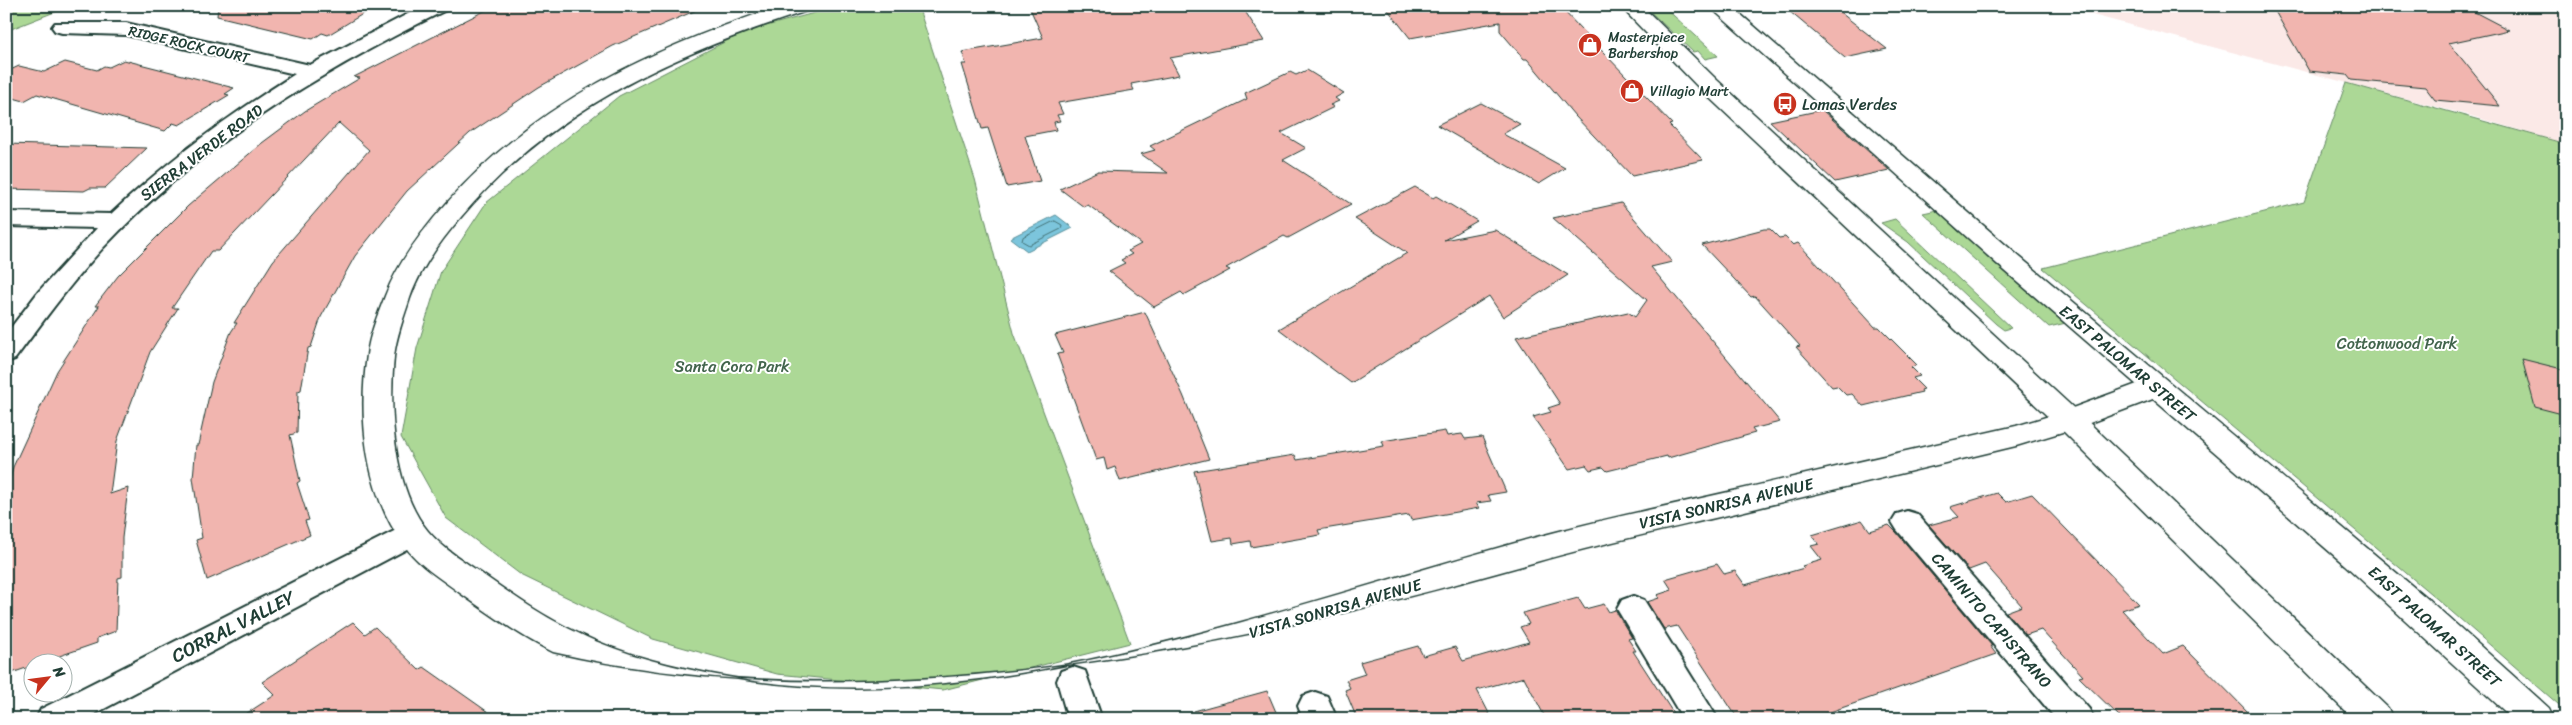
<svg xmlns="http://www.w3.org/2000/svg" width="2572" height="725" font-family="Sriracha,sans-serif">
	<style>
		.built { fill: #fbe9e7 }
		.green { fill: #acd896; stroke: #668a65 }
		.water { fill: #7cc5dc; stroke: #578f99 }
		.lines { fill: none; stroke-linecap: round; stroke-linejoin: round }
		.shore { stroke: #447377; stroke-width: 1 }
		.building { fill: #f1b5af; stroke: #1f3d34 }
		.minor-casing { stroke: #1f3d34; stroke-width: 4 }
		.tertiary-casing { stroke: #1f3d34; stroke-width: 3 }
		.secondary-casing { stroke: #1f3d34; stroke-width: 3 }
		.minor { fill: #fff; fill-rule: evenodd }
		.tertiary { fill: #fff; fill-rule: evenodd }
		.secondary { fill: #fff; fill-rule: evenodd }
		.labels { text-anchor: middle; stroke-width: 4; stroke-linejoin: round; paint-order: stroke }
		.far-poi-label { font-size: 14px; fill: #1f3d34; stroke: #fff; text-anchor: start }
		.far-street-label { font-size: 14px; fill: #1f3d34; stroke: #fff }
		.poi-label { font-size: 16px; fill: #1f3d34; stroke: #fff; text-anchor: start }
		.street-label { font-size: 16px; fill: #1f3d34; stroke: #fff }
		.park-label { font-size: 16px; fill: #42644c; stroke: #fff }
		.near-street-label { font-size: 19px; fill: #1f3d34; stroke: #fff }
	</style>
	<rect width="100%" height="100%" fill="#fff"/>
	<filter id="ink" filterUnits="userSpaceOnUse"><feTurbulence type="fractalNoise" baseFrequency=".02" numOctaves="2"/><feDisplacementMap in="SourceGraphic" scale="10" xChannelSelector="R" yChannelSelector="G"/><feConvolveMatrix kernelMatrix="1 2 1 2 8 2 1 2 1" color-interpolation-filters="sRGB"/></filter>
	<g filter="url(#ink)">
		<!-- built -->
		<path class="built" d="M 2059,6 L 2566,6 L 2566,144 L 2475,117 Z"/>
		<!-- green -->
		<g class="green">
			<path d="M 6,6 L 70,6 L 6,31 Z"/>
			<path d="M 840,6 L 918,6 L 975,179 L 1014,333 L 1130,643 L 943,690 L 777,674 L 653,639 L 521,575 L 446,518 L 401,437 L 417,348 L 441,271 L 486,203 L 619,96 L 744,32 Z"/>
			<path d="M 1644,6 L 1663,6 L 1718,56 L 1705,59 L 1698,51 L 1693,52 Z"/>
			<path d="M 2346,83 L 2566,144 L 2566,711 L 2437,599 L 2043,268 L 2304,202 Z"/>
			<path d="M 1937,210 L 1959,232 L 1967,231 L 2066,323 L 2049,327 L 1923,213 Z"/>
			<path d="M 1895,219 L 2011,328 L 2004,330 L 1996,324 L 1908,242 L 1881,223 Z"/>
		</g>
		<!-- water -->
		<path class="water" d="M 1056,215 L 1073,228 L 1027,251 L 1010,238 Z"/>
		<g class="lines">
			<!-- shore -->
			<path class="shore" d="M 1055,221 L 1062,225 L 1061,229 L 1029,245 L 1022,241 L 1023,237 Z"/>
		</g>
		<!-- building -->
		<g class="building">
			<path d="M 218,6 L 376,6 L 328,35 L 322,33 L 313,39 L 217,16 Z"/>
			<path d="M 494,6 L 706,6 L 613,46 L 539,87 L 470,133 L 407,191 L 355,256 L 321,317 L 311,347 L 308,348 L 301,390 L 298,391 L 297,433 L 290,435 L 300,481 L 297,483 L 309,520 L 305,521 L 310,535 L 207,580 L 196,540 L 202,538 L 193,478 L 196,445 L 198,445 L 212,382 L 231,332 L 237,323 L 234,323 L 273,261 L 369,150 L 339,123 L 218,251 L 211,251 L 172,308 L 178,308 L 150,352 L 117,441 L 110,494 L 128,488 L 122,538 L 122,577 L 118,578 L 116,631 L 97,638 L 97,643 L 42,662 L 32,662 L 32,666 L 6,675 L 6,497 L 13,467 L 57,371 L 99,306 L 95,306 L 118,276 L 188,206 L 262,143 L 305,111 L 360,78 L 354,77 Z"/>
			<path d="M 1029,6 L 1212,6 L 1212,11 L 1243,8 L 1264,41 L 1170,58 L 1179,75 L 1131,84 L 1134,90 L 1058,103 L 1063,114 L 1057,115 L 1060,121 L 1054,122 L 1056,130 L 1025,136 L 1040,181 L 1007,187 L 988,128 L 982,129 L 962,64 L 966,64 L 962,52 L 1043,38 Z"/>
			<path d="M 1385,6 L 1559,6 L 1672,124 L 1669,125 L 1703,160 L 1632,176 L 1575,116 L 1527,59 L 1524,59 L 1500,31 L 1500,22 L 1410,38 Z"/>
			<path d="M 1783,6 L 1832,6 L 1887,49 L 1845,58 Z"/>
			<path d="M 2272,6 L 2463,6 L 2509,30 L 2449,43 L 2500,106 L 2435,100 L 2425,87 L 2351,80 L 2347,75 L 2309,71 Z"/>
			<path d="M 124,60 L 234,88 L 225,94 L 229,95 L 179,125 L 173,123 L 165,131 L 37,94 L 24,101 L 6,96 L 6,72 L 19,66 L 44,72 L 65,62 L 97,70 L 104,66 L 109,67 Z"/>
			<path d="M 1307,70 L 1344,93 L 1335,98 L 1339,101 L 1330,105 L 1334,107 L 1281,133 L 1306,148 L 1283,160 L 1351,204 L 1288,238 L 1284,236 L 1226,268 L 1230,270 L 1184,295 L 1181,292 L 1154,307 L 1109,271 L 1125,263 L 1121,260 L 1132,254 L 1128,251 L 1141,244 L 1088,205 L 1084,207 L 1060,189 L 1098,171 L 1168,173 L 1141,154 L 1155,150 L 1150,146 L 1247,99 L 1245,93 L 1290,72 L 1296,75 Z"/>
			<path d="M 1481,103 L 1520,124 L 1503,134 L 1565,168 L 1539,184 L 1437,125 Z"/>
			<path d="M 1822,110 L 1889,170 L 1835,182 L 1770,121 Z"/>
			<path d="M 6,144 L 147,148 L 105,188 L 90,188 L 84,191 L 6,189 Z"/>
			<path d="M 1415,187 L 1433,198 L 1436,196 L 1477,221 L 1444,240 L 1495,230 L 1568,275 L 1503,317 L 1489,296 L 1351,383 L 1279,329 L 1407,253 L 1355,219 Z"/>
			<path d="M 1621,203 L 1672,262 L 1651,267 L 1780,422 L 1752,429 L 1755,433 L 1668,458 L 1667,456 L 1607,471 L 1603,467 L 1590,470 L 1586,465 L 1569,469 L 1533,417 L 1551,412 L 1548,408 L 1560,404 L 1516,337 L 1628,312 L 1635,317 L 1647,300 L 1553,218 Z"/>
			<path d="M 1764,229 L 1770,229 L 1779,238 L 1785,237 L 1793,245 L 1798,243 L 1875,327 L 1879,327 L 1917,365 L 1911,367 L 1920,376 L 1913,378 L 1924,389 L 1921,390 L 1922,392 L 1863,406 L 1852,394 L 1846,395 L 1837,386 L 1832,387 L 1796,347 L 1800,346 L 1755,296 L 1751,297 L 1702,245 Z"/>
			<path d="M 1145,312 L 1183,395 L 1209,459 L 1120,481 L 1115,467 L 1107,470 L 1104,458 L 1096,460 L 1057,354 L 1063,353 L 1055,335 Z"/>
			<path d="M 2522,359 L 2566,370 L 2566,415 L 2535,407 Z"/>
			<path d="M 1445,431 L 1447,436 L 1462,434 L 1465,439 L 1482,437 L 1506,492 L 1488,495 L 1491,501 L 1476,503 L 1479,508 L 1411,520 L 1409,515 L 1318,530 L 1320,535 L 1251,547 L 1250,541 L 1233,544 L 1232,538 L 1212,541 L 1194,471 L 1295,455 L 1297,460 L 1384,446 L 1382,441 Z"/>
			<path d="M 1997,493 L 2006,502 L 2032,494 L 2139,604 L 2122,610 L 2163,654 L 2183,646 L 2255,719 L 2122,719 L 2079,677 L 2083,676 L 2041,630 L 2026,635 L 2006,612 L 2022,606 L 1985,564 L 1969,570 L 1929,525 L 1959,517 L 1950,507 Z"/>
			<path d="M 1862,520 L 1870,531 L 1889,525 L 1896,532 L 1992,646 L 1990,646 L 1996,654 L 1810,719 L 1738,719 L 1677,626 L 1664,629 L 1647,602 L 1659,598 L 1657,595 L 1672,590 L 1665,579 L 1717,564 L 1724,574 L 1735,571 L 1745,585 L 1804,568 L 1802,566 L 1822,560 L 1811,546 L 1819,544 L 1812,535 Z"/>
			<path d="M 1578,598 L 1585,609 L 1604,604 L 1609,612 L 1615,610 L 1632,638 L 1628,639 L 1636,651 L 1633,651 L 1677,719 L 1546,719 L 1524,677 L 1477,690 L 1492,719 L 1357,719 L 1345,690 L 1350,688 L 1346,680 L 1365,674 L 1360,662 L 1418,646 L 1423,656 L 1455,647 L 1463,661 L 1529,642 L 1520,627 L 1529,624 L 1523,613 Z"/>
			<path d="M 353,622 L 365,634 L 375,627 L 419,670 L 424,667 L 498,719 L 238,719 L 275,695 L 262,682 Z"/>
			<path d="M 1267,691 L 1279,719 L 1195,719 L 1194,711 Z"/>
		</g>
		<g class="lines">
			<!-- minor casing -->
			<g class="minor-casing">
				<g id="minor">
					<path d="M 423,6 L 448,6 L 446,10 C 319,72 199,145 102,249 C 70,284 43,321 15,359 L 6,362 L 6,334 L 39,291 L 97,228 L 6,226 L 6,212 L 111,214 C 168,160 230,115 295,74 L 126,35 L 62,33 L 55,31 L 52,27 L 55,23 L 126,23 L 310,65 Z"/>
					<path d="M 1907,511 L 1917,514 L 2089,709 L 2094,719 L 2056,719 L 1897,530 L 1892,522 L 1897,514 Z"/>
					<path d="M 412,522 L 422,525 L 427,533 L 422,541 L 85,719 L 36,719 L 41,709 Z"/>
					<path d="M 1633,596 L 1644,600 L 1718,719 L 1683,719 L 1617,609 L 1622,600 Z"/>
					<path d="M 1073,667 L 1085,671 L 1102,719 L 1068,719 L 1057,681 L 1061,671 Z"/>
					<path d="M 1315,692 L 1327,696 L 1337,719 L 1303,719 L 1298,706 L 1303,696 Z"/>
				</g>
			</g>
			<!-- tertiary casing -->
			<g class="tertiary-casing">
				<path id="tertiary" d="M 782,6 L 813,6 L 810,10 C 676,53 554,107 461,217 C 441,240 420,269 410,298 C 404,317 396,337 394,357 C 389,409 393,489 428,531 C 444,550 466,562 485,576 C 515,597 545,618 578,633 C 625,656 677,668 728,677 C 902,707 1075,668 1242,622 C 1339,595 1435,565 1533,538 C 1599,520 1666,506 1733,491 C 1827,469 1922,447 2016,426 L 2059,413 L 2156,377 L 2166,380 L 2170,387 L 2166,394 L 2079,427 L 2016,446 C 1920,469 1824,492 1728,515 C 1664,530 1599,544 1536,562 C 1226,650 868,725 553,652 C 520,636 490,614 460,593 C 440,578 418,565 404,545 C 365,493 358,417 367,355 C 369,336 378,314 385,296 C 398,262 422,231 446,204 C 534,103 656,46 782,6 Z"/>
			</g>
			<!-- secondary casing -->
			<g class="secondary-casing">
				<g id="secondary">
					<path d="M 1620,6 L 1642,6 L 1717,80 L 2079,413 L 2388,708 L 2393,719 L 2353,719 L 2059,427 L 1701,90 Z"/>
					<path d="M 1709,6 L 1731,6 L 2015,253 L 2429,600 L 2549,708 L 2554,719 L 2513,719 L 2345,565 L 1997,264 Z"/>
				</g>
			</g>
			<!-- minor -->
			<use href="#minor" class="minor"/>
			<!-- tertiary -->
			<use href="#tertiary" class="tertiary"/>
			<!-- secondary -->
			<use href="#secondary" class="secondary"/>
		</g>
	</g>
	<!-- icons -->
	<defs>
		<g id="shop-disc" transform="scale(1.25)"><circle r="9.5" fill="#c8321e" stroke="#fff"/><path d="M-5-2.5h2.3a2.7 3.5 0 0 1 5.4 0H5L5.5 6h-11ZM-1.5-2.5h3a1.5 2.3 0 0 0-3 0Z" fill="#fff"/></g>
		<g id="bus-disc" transform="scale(1.25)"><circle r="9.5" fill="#c8321e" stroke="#fff"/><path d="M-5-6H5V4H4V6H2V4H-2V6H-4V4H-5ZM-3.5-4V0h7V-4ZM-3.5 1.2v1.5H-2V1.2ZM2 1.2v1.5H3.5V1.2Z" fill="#fff"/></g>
	</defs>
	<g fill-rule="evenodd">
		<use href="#shop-disc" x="1590" y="45"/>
		<use href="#shop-disc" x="1632" y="91"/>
		<use href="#bus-disc" x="1785" y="104"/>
	</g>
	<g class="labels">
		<!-- far-poi labels -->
		<g class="far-poi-label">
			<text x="1608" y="42">Masterpiece<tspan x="1608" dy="16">Barbershop</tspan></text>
			<text x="1650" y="96">Villagio Mart</text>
		</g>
		<!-- far-street labels -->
		<g class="far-street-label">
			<text transform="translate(189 44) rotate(13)" y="5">RIDGE ROCK COURT</text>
		</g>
		<!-- poi labels -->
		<g class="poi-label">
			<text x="1802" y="110">Lomas Verdes</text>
		</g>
		<!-- street labels -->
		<g class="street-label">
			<text transform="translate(201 152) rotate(-37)" y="6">SIERRA VERDE ROAD</text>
			<text transform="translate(2128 363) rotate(40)" y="6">EAST PALOMAR STREET</text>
			<text transform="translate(1726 503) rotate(-13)" y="6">VISTA SONRISA AVENUE</text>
			<text transform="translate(1335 608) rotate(-16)" y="6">VISTA SONRISA AVENUE</text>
			<text transform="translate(1992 620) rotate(49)" y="6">CAMINITO CAPISTRANO</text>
			<text transform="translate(2435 626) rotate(42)" y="6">EAST PALOMAR STREET</text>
		</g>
		<!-- park labels -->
		<g class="park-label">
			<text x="2397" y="349">Cottonwood Park</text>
			<text x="732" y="372">Santa Cora Park</text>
		</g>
		<!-- near-street labels -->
		<g class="near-street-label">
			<text transform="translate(233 626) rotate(-27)" y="7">CORRAL VALLEY</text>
		</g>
	</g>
	<!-- margin -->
	<rect width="2572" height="725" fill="none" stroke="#fff" stroke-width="25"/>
	<rect x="12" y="12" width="2547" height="700" fill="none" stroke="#1f3d34" stroke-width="2" filter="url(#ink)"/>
	<!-- north arrow -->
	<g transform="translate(48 678) rotate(61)"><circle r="24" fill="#ffffff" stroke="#a5b1ae"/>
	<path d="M0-4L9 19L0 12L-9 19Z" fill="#c8321e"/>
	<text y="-8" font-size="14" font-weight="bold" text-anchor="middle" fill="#1f3d34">N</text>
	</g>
</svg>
